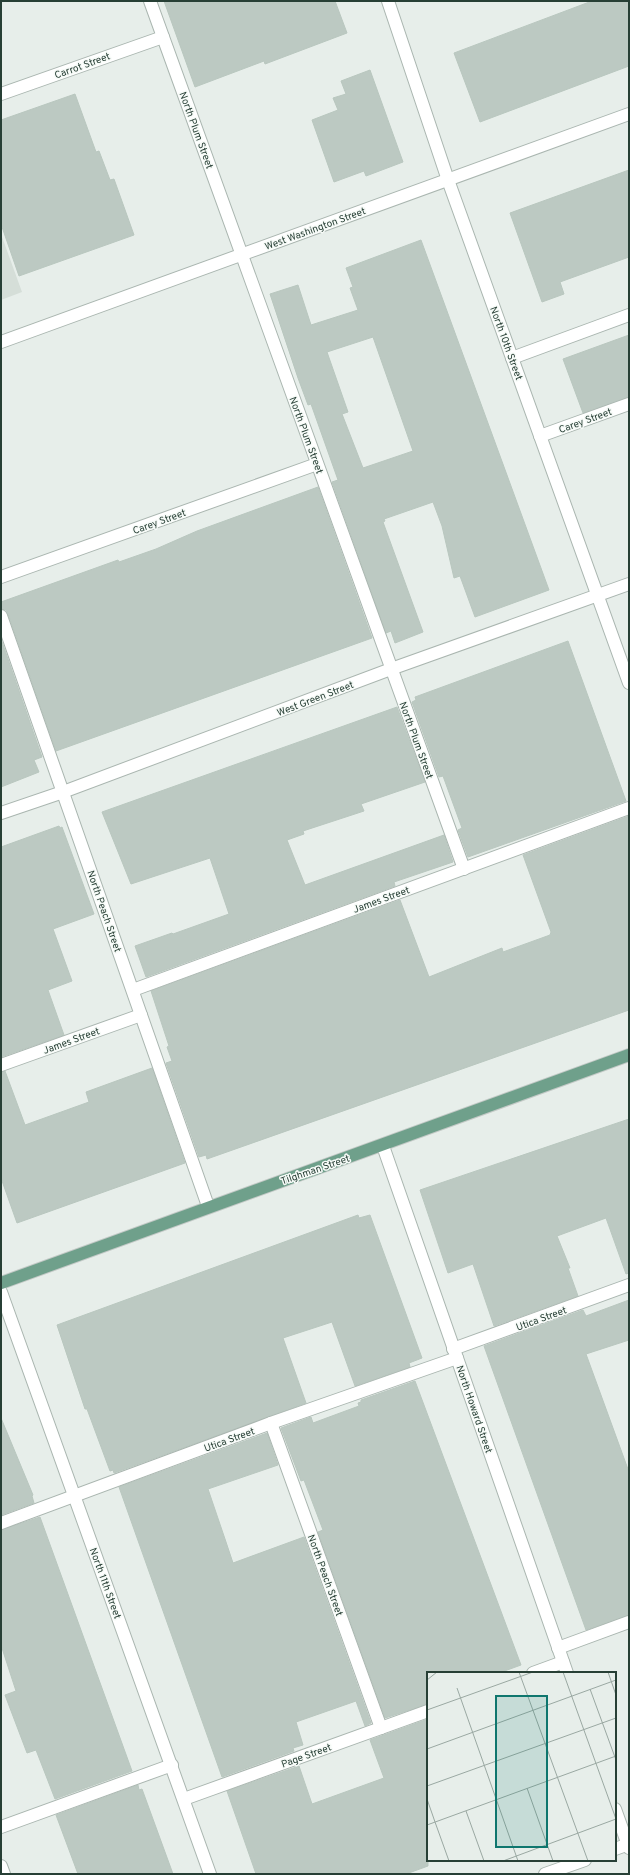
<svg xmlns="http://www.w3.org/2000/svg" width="630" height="1875" font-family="Overpass,sans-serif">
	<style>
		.built { fill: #d5ded8 }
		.building { fill: #bcc9c2; stroke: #b9c7bf; fill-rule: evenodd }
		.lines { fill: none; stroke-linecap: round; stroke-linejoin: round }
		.service-casing { stroke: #aab6b0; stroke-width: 14 }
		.minor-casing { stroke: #aab6b0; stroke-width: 14 }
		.tertiary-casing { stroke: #aab6b0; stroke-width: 14 }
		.primary-casing { stroke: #c3c9c6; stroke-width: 14 }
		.service { stroke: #fff; stroke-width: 12 }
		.minor { stroke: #fff; stroke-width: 12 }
		.tertiary { stroke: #fff; stroke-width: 12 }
		.primary { stroke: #6fa08b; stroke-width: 12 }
		.labels { text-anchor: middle; stroke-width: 3; stroke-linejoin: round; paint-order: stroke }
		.street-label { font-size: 10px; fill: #273f35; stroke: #f7fbf8 }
		.inset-road { fill: none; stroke: #9aa8a2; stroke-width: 1 }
		.view { fill: #0f766e; fill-opacity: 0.15; stroke: #0f766e; stroke-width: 2 }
		.inset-edge { fill: none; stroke: #273f35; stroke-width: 2 }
	</style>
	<rect width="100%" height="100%" fill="#e7eeea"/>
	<!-- built -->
	<path class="built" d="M 1,234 L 22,292 L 1,300 Z"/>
	<!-- building -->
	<g class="building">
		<path d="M 164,1 L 335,1 L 347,33 L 265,64 L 264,61 L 195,87 Z"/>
		<path d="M 592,1 L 629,1 L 629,66 L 480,122 L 454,53 Z"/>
		<path d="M 370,70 L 403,162 L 366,176 L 364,171 L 334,182 L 312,120 L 338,110 L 333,98 L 346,94 L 341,81 Z"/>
		<path d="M 75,94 L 96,152 L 99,151 L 110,180 L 114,179 L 134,235 L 19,276 L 1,224 L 1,120 Z"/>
		<path d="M 629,170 L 629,257 L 560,282 L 564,294 L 542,302 L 510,213 Z"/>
		<path d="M 421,240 L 549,590 L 475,617 L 460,576 L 454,578 L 442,526 L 433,502 L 384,519 L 385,521 L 383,522 L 423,632 L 395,643 L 391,631 L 386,633 L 332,482 L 338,480 L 311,404 L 308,405 L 298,378 L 270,294 L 298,285 L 311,325 L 358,310 L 350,288 L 353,287 L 346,268 ZM 373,337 L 413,451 L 363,468 L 342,414 L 348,412 L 327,352 Z"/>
		<path d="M 629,335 L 629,397 L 583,413 L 563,359 Z"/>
		<path d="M 318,487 L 372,638 L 56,751 L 8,614 L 6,610 L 1,609 L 1,602 L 118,560 L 119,562 L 156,549 L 197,531 Z"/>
		<path d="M 1,639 L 42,757 L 34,760 L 39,772 L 1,787 Z"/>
		<path d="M 568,641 L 626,801 L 468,857 L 458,830 L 462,828 L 443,776 L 439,777 L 412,702 L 416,700 L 415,697 Z"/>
		<path d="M 397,707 L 425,782 L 361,804 L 364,811 L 303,831 L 304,834 L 287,840 L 305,885 L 444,835 L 453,862 L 394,882 L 395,886 L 146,977 L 135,946 L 172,933 L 173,934 L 229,914 L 210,858 L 131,884 L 102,812 Z"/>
		<path d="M 629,816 L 629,1010 L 207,1159 L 206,1155 L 199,1157 L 166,1063 L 172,1061 L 167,1047 L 169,1046 L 151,991 L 400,900 L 429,977 L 502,948 L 503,952 L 550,935 L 551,932 L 523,855 Z"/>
		<path d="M 59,826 L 60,828 L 62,827 L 94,914 L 53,929 L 72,981 L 48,990 L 64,1035 L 1,1057 L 1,847 Z"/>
		<path d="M 152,1068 L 185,1163 L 17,1223 L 1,1178 L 1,1072 L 5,1071 L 25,1125 L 89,1102 L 86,1092 Z"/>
		<path d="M 629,1119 L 629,1273 L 626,1274 L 606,1218 L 557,1236 L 570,1268 L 568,1268 L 578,1296 L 494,1326 L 473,1264 L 448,1273 L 420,1190 Z"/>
		<path d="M 358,1215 L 359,1218 L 370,1215 L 422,1358 L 409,1363 L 410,1367 L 355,1386 L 332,1322 L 283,1338 L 306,1403 L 114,1473 L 113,1470 L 110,1471 L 87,1409 L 85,1409 L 57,1325 Z"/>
		<path d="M 629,1300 L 629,1340 L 586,1354 L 629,1472 L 629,1615 L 586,1630 L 484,1346 L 583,1310 L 586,1316 Z"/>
		<path d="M 415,1381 L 521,1665 L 499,1673 L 428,1673 L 428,1704 L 385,1718 L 318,1532 L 323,1530 L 304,1480 L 301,1481 L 281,1428 L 311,1417 L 313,1423 L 359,1406 L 358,1403 L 361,1402 L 361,1400 Z"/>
		<path d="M 1,1418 L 33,1495 L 32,1496 L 34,1503 L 1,1515 Z"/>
		<path d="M 267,1433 L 278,1465 L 208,1489 L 225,1539 L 233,1563 L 304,1537 L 371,1723 L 365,1726 L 356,1701 L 296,1722 L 303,1745 L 293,1748 L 294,1751 L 222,1777 L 119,1487 Z"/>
		<path d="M 40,1517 L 132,1771 L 55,1799 L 36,1750 L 27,1753 L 5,1695 L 16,1691 L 1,1645 L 1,1530 Z"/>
		<path d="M 428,1719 L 428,1866 L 406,1874 L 256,1874 L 227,1791 L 299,1766 L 312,1804 L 384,1778 L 370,1740 Z"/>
		<path d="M 138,1785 L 139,1790 L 142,1789 L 173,1874 L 78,1874 L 56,1815 Z"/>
	</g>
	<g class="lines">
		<!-- service casing -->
		<g class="service-casing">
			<g id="service">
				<path d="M 150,1 L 464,869"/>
				<path d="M 1,94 L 163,37"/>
				<path d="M 512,358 L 629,315"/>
				<path d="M 540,436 L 629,404"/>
				<path d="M 1,577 L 317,464"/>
				<path d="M 1,616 L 208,1206"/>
				<path d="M 133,990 L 629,808"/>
				<path d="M 1,1065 L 141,1015"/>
				<path d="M 453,1349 L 629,1285"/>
				<path d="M 271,1423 L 381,1728"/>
				<path d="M 1,1523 L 271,1423 L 457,1358"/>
				<path d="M 558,1648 L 629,1622"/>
				<path d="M 533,1673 L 563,1662"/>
				<path d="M 184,1799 L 428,1711"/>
				<path d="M 1,1827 L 172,1765"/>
				<path d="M 1,1866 L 4,1874"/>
			</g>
		</g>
		<!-- minor casing -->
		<g class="minor-casing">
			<g id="minor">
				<path d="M 388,1 L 448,180 L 629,683"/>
				<path d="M 1,342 L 629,114"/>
				<path d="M 1,813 L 63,792 L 391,669 L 629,584"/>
				<path d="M 383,1146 L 567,1673"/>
				<path d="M 1,1292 L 210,1874"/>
				<path d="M 615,1809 L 629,1848"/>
			</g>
		</g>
		<!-- tertiary casing -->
		<g class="tertiary-casing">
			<g id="tertiary">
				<path d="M 615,1849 L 629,1844"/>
				<path d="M 545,1874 L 585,1860"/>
			</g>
		</g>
		<!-- primary casing -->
		<g class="primary-casing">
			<path id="primary" d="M 1,1283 C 210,1206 420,1132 629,1055"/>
		</g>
		<!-- service -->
		<use href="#service" class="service"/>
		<!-- minor -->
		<use href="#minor" class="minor"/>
		<!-- tertiary -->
		<use href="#tertiary" class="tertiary"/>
		<!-- primary -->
		<use href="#primary" class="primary"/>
	</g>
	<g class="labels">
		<!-- street labels -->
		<g class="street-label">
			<text transform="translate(82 65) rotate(-20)" y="4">Carrot Street</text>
			<text transform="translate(197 130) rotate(70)" y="4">North Plum Street</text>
			<text transform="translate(315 228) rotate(-20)" y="4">West Washington Street</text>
			<text transform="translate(507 343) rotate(70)" y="4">North 10th Street</text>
			<text transform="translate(585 420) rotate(-20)" y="4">Carey Street</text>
			<text transform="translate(307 435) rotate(70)" y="4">North Plum Street</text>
			<text transform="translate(159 521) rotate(-20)" y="4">Carey Street</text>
			<text transform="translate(315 698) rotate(-21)" y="4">West Green Street</text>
			<text transform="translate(417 740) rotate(70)" y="4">North Plum Street</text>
			<text transform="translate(381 899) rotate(-20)" y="4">James Street</text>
			<text transform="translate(105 911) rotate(71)" y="4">North Peach Street</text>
			<text transform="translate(71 1040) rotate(-20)" y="4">James Street</text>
			<text transform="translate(315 1169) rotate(-19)" y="4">Tilghman Street</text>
			<text transform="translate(541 1318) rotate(-20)" y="4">Utica Street</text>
			<text transform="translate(475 1409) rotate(71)" y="4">North Howard Street</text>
			<text transform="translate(229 1439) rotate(-20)" y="4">Utica Street</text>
			<text transform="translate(326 1575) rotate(70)" y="4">North Peach Street</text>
			<text transform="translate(106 1583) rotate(70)" y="4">North 11th Street</text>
			<text transform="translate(306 1755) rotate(-20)" y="4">Page Street</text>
		</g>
	</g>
	<!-- overview -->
	<g transform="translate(427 1672)">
		<rect width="189" height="189" fill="#e7eeea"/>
		<path class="inset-road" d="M 92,0 L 161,189M 136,0 L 189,147M 181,0 L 189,23M 0,8 L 10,0M 30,16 L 91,189M 163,17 L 189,88M 0,38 L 106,0M 0,77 L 189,8M 0,114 L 189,46M 100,116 L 126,189M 0,127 L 8,150M 39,139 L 57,189M 8,150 L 22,189M 0,153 L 189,84M 76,189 L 189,147"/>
		<path class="view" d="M 69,24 L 120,24 L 120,175 L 69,175 Z"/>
		<rect width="189" height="189" class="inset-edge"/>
	</g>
	<!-- border -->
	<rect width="630" height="1875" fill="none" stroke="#273f35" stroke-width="4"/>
</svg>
